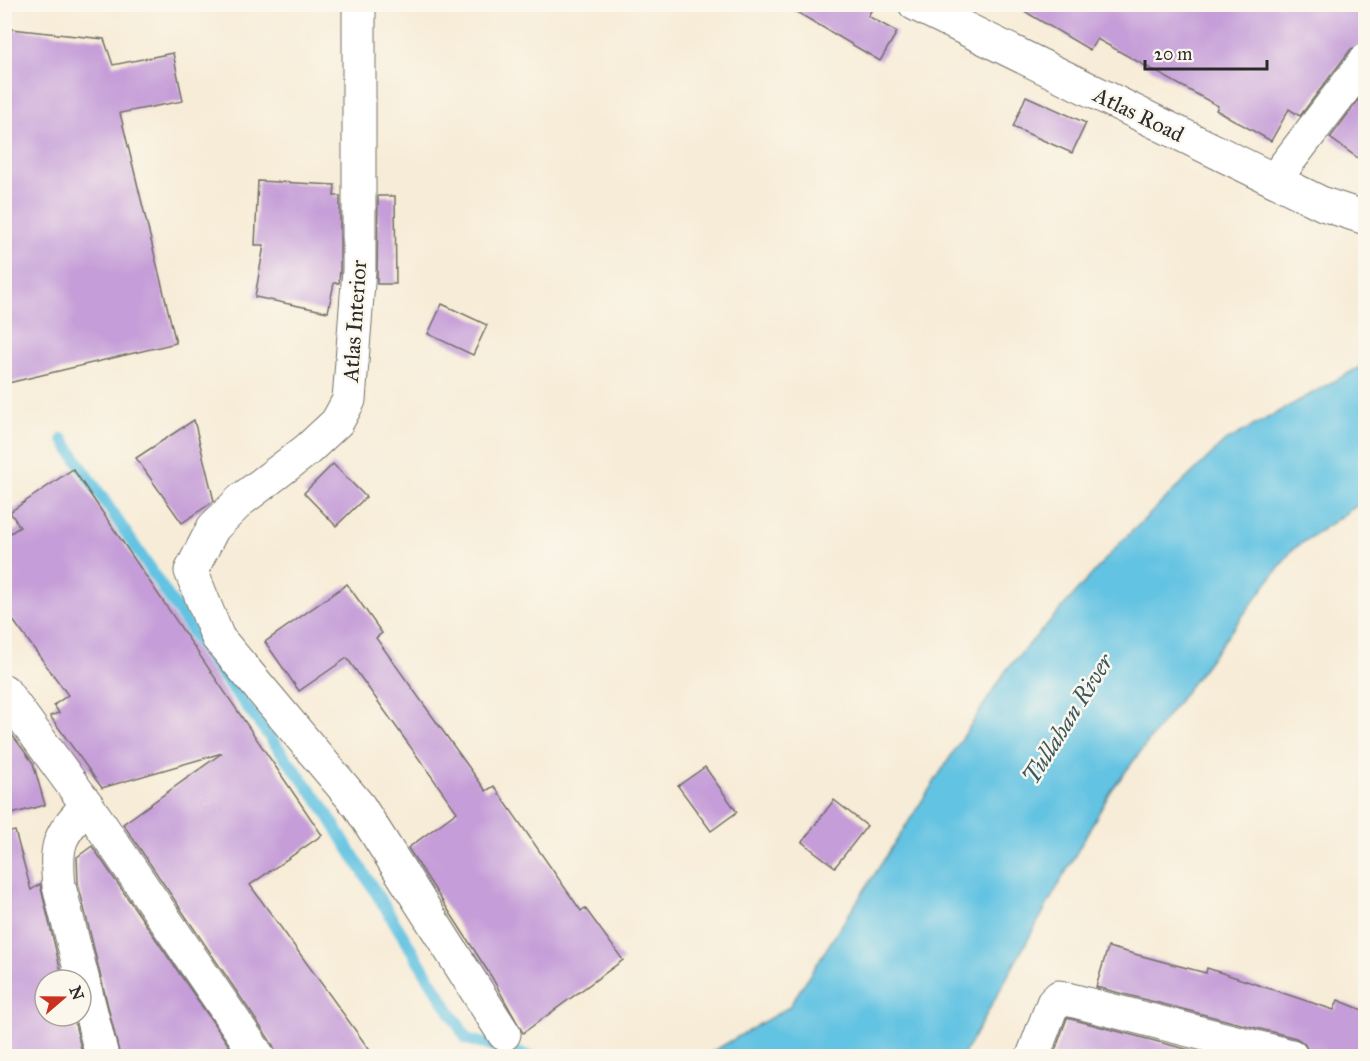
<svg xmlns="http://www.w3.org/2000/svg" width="1370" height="1061" font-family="'IM FELL Great Primer',serif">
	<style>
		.water { fill: #64c3e2; stroke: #487786; stroke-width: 1.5 }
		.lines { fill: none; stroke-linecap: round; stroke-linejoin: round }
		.stream { stroke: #64c3e2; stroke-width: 12 }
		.building { fill: #c59dd8 }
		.street-casing { stroke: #726f67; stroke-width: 35 }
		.secondary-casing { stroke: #726f67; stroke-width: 35 }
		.street { stroke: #fff; stroke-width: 33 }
		.secondary { stroke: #fff; stroke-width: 33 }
		.labels { text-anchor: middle; stroke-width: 5; stroke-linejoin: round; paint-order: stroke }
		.street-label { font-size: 22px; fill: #2b2b2b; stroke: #fbf7ec }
		.water-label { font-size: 24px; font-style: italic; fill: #3c5962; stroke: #fbf7ec }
	</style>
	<rect width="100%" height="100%" fill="#fbf7ec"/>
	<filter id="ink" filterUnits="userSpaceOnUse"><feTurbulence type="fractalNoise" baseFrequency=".0167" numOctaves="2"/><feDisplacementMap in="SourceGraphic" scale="12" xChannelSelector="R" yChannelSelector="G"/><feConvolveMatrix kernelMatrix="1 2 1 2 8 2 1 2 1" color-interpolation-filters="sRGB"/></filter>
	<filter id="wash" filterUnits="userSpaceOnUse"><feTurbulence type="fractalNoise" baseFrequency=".008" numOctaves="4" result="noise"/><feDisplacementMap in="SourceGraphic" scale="24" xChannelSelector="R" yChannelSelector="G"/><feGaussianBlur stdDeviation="1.35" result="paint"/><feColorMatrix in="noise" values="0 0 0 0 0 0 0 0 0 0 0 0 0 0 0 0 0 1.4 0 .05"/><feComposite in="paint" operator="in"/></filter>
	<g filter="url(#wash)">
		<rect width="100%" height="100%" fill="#f7ecd7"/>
		<!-- water -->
		<path class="water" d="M 1365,364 L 1365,500 L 1292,550 L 1111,791 L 963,1056 L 705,1056 L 789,1007 L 1007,669 L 1122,541 L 1224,442 Z"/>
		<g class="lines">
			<!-- stream -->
			<path class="stream" d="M 63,439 L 211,660 L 321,804 L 467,1039 L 529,1056"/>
		</g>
		<g id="blocks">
			<!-- building -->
			<g class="building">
				<path d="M 783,4 L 875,4 L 868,16 L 897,32 L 880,61 Z"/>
				<path d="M 1012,4 L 1365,4 L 1365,42 L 1351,49 L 1300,116 L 1289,109 L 1271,141 L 1216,110 L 1218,106 L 1097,39 L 1090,50 Z"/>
				<path d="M 11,29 L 104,39 L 113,65 L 173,53 L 183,101 L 120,113 L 176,343 L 4,384 L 4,87 Z"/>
				<path d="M 1365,91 L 1365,163 L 1330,138 Z"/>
				<path d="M 1026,96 L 1086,123 L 1072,153 L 1013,127 Z"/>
				<path d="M 258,181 L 335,185 L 334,196 L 340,196 L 340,269 L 339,283 L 334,283 L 328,312 L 255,297 L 264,245 L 255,245 Z"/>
				<path d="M 378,196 L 395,196 L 396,284 L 377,284 Z"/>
				<path d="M 442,304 L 487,325 L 473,355 L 428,334 Z"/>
				<path d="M 194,420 L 214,501 L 182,523 L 136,458 Z"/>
				<path d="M 333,464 L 366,497 L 336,526 L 304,493 Z"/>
				<path d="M 73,469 L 322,835 L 250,885 L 374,1056 L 276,1056 L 273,1045 L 123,824 L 222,753 L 102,788 L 50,716 L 59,713 L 54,705 L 68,695 L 4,608 L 4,537 L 20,527 L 10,512 Z"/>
				<path d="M 347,584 L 382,633 L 376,638 L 486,791 L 494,786 L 581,911 L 585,908 L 623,960 L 523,1033 L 491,976 L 408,848 L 457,812 L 347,658 L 299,691 L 265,642 Z"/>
				<path d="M 4,724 L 33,763 L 45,805 L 4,816 Z"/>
				<path d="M 705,767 L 737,812 L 711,831 L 678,786 Z"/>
				<path d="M 834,800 L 867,826 L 835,867 L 802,842 Z"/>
				<path d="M 15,831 L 31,890 L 40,884 L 63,980 L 45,980 L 45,1016 L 73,1016 L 83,1056 L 10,1056 L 4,1034 L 4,833 Z"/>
				<path d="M 92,846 L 236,1056 L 120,1056 L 78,883 L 77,857 Z"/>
				<path d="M 1108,947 L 1206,973 L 1207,968 L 1334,1010 L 1338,1000 L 1365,1011 L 1365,1056 L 1311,1056 L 1304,1043 L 1296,1038 L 1096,987 Z"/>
				<path d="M 1067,1018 L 1197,1052 L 1196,1056 L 1053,1056 Z"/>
			</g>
		</g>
	</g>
	<g filter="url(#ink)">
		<use href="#blocks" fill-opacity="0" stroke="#726f67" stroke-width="1.5"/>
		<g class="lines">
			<!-- street casing -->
			<g class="street-casing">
				<g id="street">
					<path d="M 359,4 L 359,270 L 349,400 L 337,422 L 307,450 L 241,500 L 213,528 L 191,571 L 218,638 L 359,806 L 504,1034"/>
					<path d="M 1274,180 L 1366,60"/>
					<path d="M 4,691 L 87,805 L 258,1056"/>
					<path d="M 87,805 C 58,837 55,843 59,886 L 102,1056"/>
					<path d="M 1033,1056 L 1053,1003 L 1059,997 L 1291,1056"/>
				</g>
			</g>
			<!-- secondary casing -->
			<g class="secondary-casing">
				<path id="secondary" d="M 915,4 L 1323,204 L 1366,218"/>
			</g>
			<!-- street -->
			<use href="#street" class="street"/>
			<!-- secondary -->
			<use href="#secondary" class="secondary"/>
		</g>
	</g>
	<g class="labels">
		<!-- street labels -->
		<g class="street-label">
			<text transform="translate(1139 114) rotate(26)" y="8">Atlas Road</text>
			<text transform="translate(354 321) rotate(-86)" y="8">Atlas Interior</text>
		</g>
		<!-- water labels -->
		<g class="water-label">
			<text transform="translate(1068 719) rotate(-58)" y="8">Tullahan River</text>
		</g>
	</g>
	<!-- margin -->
	<rect width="1370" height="1061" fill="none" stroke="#fbf7ec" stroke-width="24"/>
	<!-- north arrow -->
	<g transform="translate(63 998) rotate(70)"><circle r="28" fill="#fbf7ec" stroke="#a8a59f" stroke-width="1.5"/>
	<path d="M0-4.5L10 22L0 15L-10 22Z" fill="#c8321e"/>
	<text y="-9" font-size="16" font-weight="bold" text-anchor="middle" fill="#2b2b2b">N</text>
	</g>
	<!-- scale -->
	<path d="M1145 60v9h122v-9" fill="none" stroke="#2b2b2b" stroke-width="3"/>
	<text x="1154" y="60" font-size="18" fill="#2b2b2b" stroke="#fbf7ec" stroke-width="4.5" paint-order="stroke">20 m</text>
</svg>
